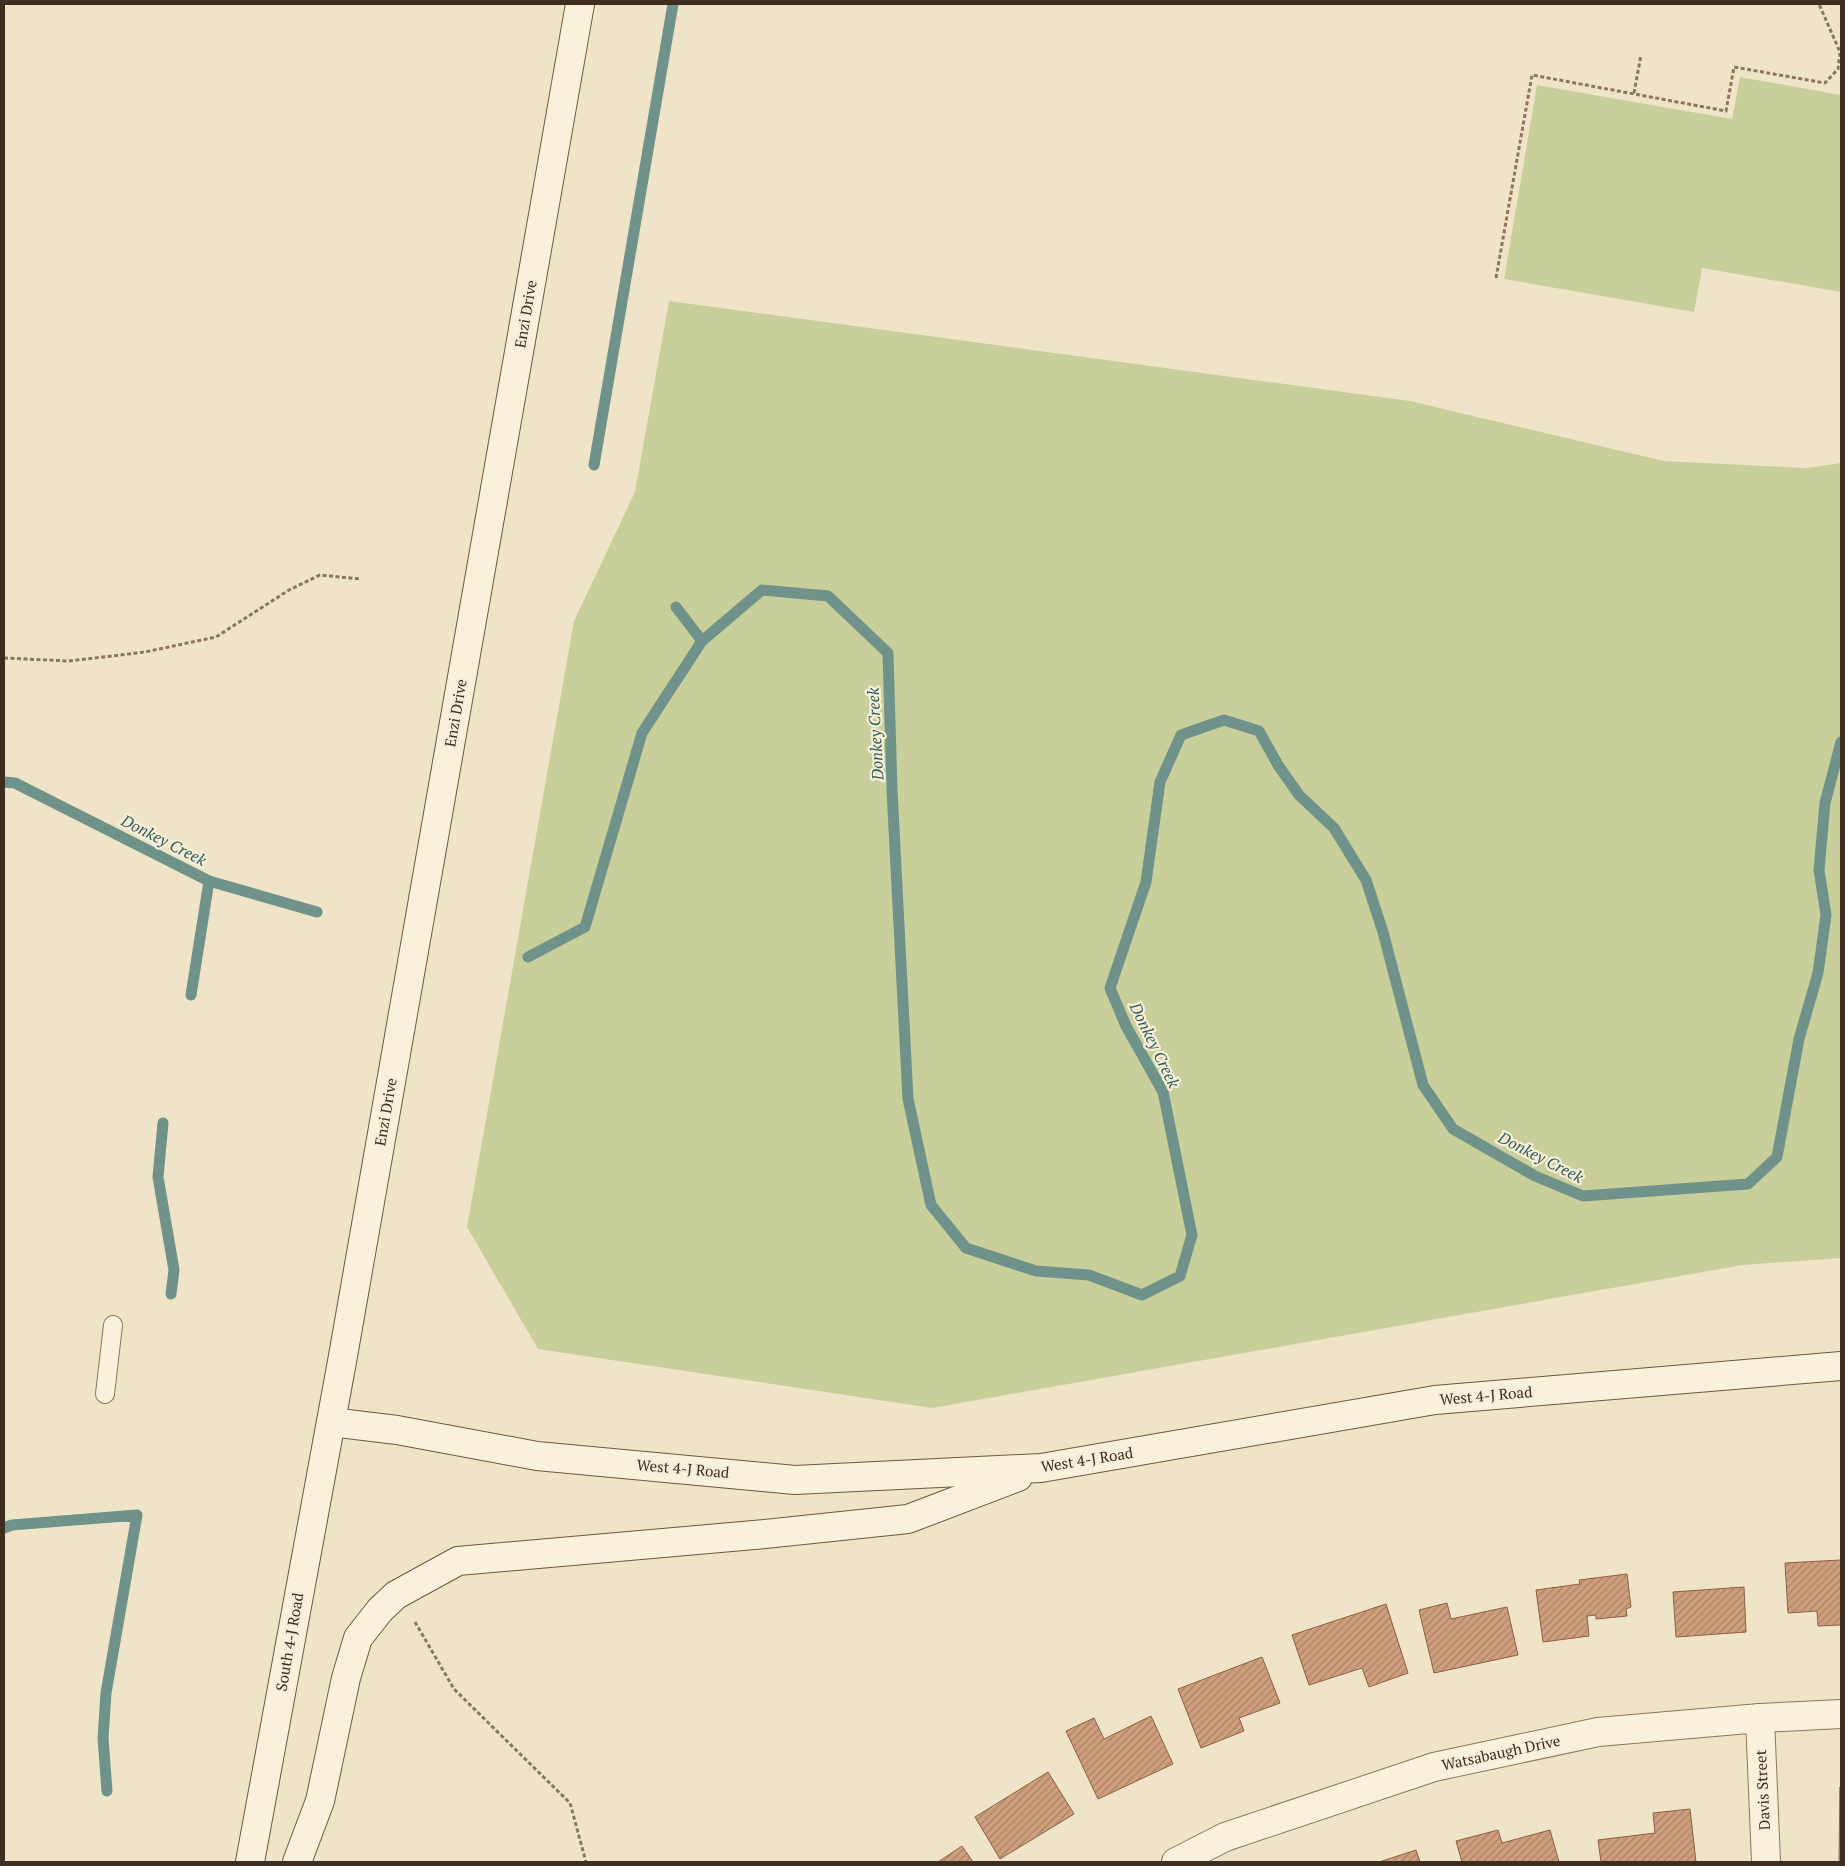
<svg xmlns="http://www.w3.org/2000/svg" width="1845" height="1866" font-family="'PT Serif',serif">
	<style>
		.green { fill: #c9cf9b }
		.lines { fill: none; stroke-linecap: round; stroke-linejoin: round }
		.stream { stroke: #6f938a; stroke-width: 11 }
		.building { fill: url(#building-hatch); stroke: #8d5f41 }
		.service-casing { stroke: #8d765c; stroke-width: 20 }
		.minor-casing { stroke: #8d765c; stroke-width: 30 }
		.secondary-casing { stroke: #6f573f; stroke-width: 30 }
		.path { stroke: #8d765c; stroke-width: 3; stroke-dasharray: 4 2.5; stroke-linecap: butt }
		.service { stroke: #faf1dc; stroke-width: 18 }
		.minor { stroke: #faf1dc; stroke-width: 28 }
		.secondary { stroke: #faf1dc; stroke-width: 28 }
		.labels { text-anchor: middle; stroke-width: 4.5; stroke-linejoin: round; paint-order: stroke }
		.street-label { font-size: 15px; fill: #3d2e20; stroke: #f7eed8 }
		.water-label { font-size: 16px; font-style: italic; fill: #2f5d5a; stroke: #f7eed8 }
	</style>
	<defs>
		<pattern id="building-hatch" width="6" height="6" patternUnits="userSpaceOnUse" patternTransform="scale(1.25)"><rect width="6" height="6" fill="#cf9f7d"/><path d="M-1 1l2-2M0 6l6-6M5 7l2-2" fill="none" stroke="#a98266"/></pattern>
	</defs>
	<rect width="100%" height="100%" fill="#f0e4c8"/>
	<!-- green -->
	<g class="green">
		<path d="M 1740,77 L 1841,95 L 1841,292 L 1702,268 L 1694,312 L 1504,279 L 1537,85 L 1732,119 Z"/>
		<path d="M 669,301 L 1410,401 L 1664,461 L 1807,468 L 1841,463 L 1841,1258 L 1743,1265 L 932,1408 L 538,1349 L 467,1227 L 574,621 L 635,492 Z"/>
	</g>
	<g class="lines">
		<!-- stream -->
		<g class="stream">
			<path d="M 594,465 L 673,4"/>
			<path d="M 676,607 L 702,641"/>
			<path d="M 4,782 L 15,783 L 209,881 L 317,912"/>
			<path d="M 528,957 L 585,927 L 642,733 L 702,641 L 762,590 L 828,596 L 888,653 L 892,790 L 908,1099 L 931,1205 L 966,1248 L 1036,1271 L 1089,1275 L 1142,1295 L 1180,1276 L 1192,1235 L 1163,1092 L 1126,1026 L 1110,988 L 1146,882 L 1160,782 L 1181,735 L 1224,720 L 1259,731 L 1278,765 L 1299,795 L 1334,828 L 1366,880 L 1383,932 L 1423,1085 L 1453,1129 L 1535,1176 L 1583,1196 L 1748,1184 L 1777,1157 L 1799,1039 L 1818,973 L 1826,915 L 1819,870 L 1825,803 L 1841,742"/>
			<path d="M 191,995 L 209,881"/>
			<path d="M 163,1123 L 158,1177 L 174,1270 L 171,1294"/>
			<path d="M 4,1528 L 12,1525 L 137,1515 L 106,1693 L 103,1738 L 107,1791"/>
		</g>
	</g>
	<!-- building -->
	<g class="building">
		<path d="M 1841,1560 L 1841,1625 L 1818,1626 L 1817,1611 L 1788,1613 L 1785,1563 Z"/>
		<path d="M 1627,1574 L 1631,1607 L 1626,1609 L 1627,1616 L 1596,1619 L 1596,1615 L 1587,1616 L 1589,1636 L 1543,1642 L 1536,1590 L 1580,1584 L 1579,1580 Z"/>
		<path d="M 1744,1587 L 1746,1632 L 1676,1637 L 1673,1592 Z"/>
		<path d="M 1447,1603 L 1451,1619 L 1507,1607 L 1518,1655 L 1434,1673 L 1419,1610 Z"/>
		<path d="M 1386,1604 L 1408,1673 L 1369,1687 L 1362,1668 L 1309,1685 L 1292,1635 Z"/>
		<path d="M 1262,1657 L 1280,1703 L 1239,1718 L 1244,1731 L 1201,1748 L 1178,1689 Z"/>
		<path d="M 1151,1716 L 1173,1764 L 1098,1799 L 1066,1731 L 1094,1718 L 1104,1739 Z"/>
		<path d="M 1048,1772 L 1074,1814 L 1000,1859 L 975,1817 Z"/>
		<path d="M 1840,1787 L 1841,1862 L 1839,1862 Z"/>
		<path d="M 1690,1809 L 1696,1862 L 1601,1862 L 1598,1840 L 1655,1833 L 1653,1813 Z"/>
		<path d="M 1498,1830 L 1502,1843 L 1550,1830 L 1559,1862 L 1462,1862 L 1456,1841 Z"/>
		<path d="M 962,1846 L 973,1862 L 938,1862 Z"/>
		<path d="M 1416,1850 L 1420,1862 L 1379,1862 Z"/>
	</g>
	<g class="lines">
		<!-- service casing -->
		<g class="service-casing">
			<path id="service" d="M 105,1394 L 113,1325"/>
		</g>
		<!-- minor casing -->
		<g class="minor-casing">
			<g id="minor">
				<path d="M 1760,1718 L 1766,1862"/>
				<path d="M 1176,1862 L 1225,1837 L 1434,1767 L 1598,1732 L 1760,1718 L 1841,1714"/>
			</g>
		</g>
		<!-- secondary casing -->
		<g class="secondary-casing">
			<g id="secondary">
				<path d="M 331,1422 L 397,1430 L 537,1456 L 795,1480 L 1041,1468 L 1435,1400 L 1841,1366"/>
				<path d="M 250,1862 L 343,1356 L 580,4"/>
				<path d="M 297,1862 L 320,1801 L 346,1678 L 358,1638 L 380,1610 L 396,1595 L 458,1561 L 765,1534 L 908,1519 L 1018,1477"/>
			</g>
		</g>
		<!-- path -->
		<g class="path">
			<path d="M 1634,93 L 1641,55"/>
			<path d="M 1496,278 L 1532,75 L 1726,111 L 1734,67 L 1825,83 L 1838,69 L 1840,52 L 1819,4"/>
			<path d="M 4,658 L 69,661 L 145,652 L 216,637 L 289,590 L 320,575 L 361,579"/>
			<path d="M 415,1622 L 454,1689 L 570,1803 L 586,1862"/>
		</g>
		<!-- service -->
		<use href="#service" class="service"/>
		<!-- minor -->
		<use href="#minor" class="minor"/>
		<!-- secondary -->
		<use href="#secondary" class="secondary"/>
	</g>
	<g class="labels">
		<!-- street labels -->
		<g class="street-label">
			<text transform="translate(526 314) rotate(-80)" y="5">Enzi Drive</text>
			<text transform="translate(456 713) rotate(-80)" y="5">Enzi Drive</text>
			<text transform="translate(386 1112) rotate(-80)" y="5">Enzi Drive</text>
			<text transform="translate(1486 1396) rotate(-5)" y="5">West 4-J Road</text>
			<text transform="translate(1087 1460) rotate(-9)" y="5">West 4-J Road</text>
			<text transform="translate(683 1469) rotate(5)" y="5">West 4-J Road</text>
			<text transform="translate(290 1642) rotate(-80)" y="5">South 4-J Road</text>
			<text transform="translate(1501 1753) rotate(-12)" y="5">Watsabaugh Drive</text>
			<text transform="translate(1763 1790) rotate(-93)" y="5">Davis Street</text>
		</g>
		<!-- water labels -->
		<g class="water-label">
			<text transform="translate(875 734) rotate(-93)" y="6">Donkey Creek</text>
			<text transform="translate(164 840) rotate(27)" y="6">Donkey Creek</text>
			<text transform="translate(1155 1045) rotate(64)" y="6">Donkey Creek</text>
			<text transform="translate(1541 1157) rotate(27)" y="6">Donkey Creek</text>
		</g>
	</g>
	<!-- border -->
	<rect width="1845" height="1866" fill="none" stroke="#3d2e20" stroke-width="10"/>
</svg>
